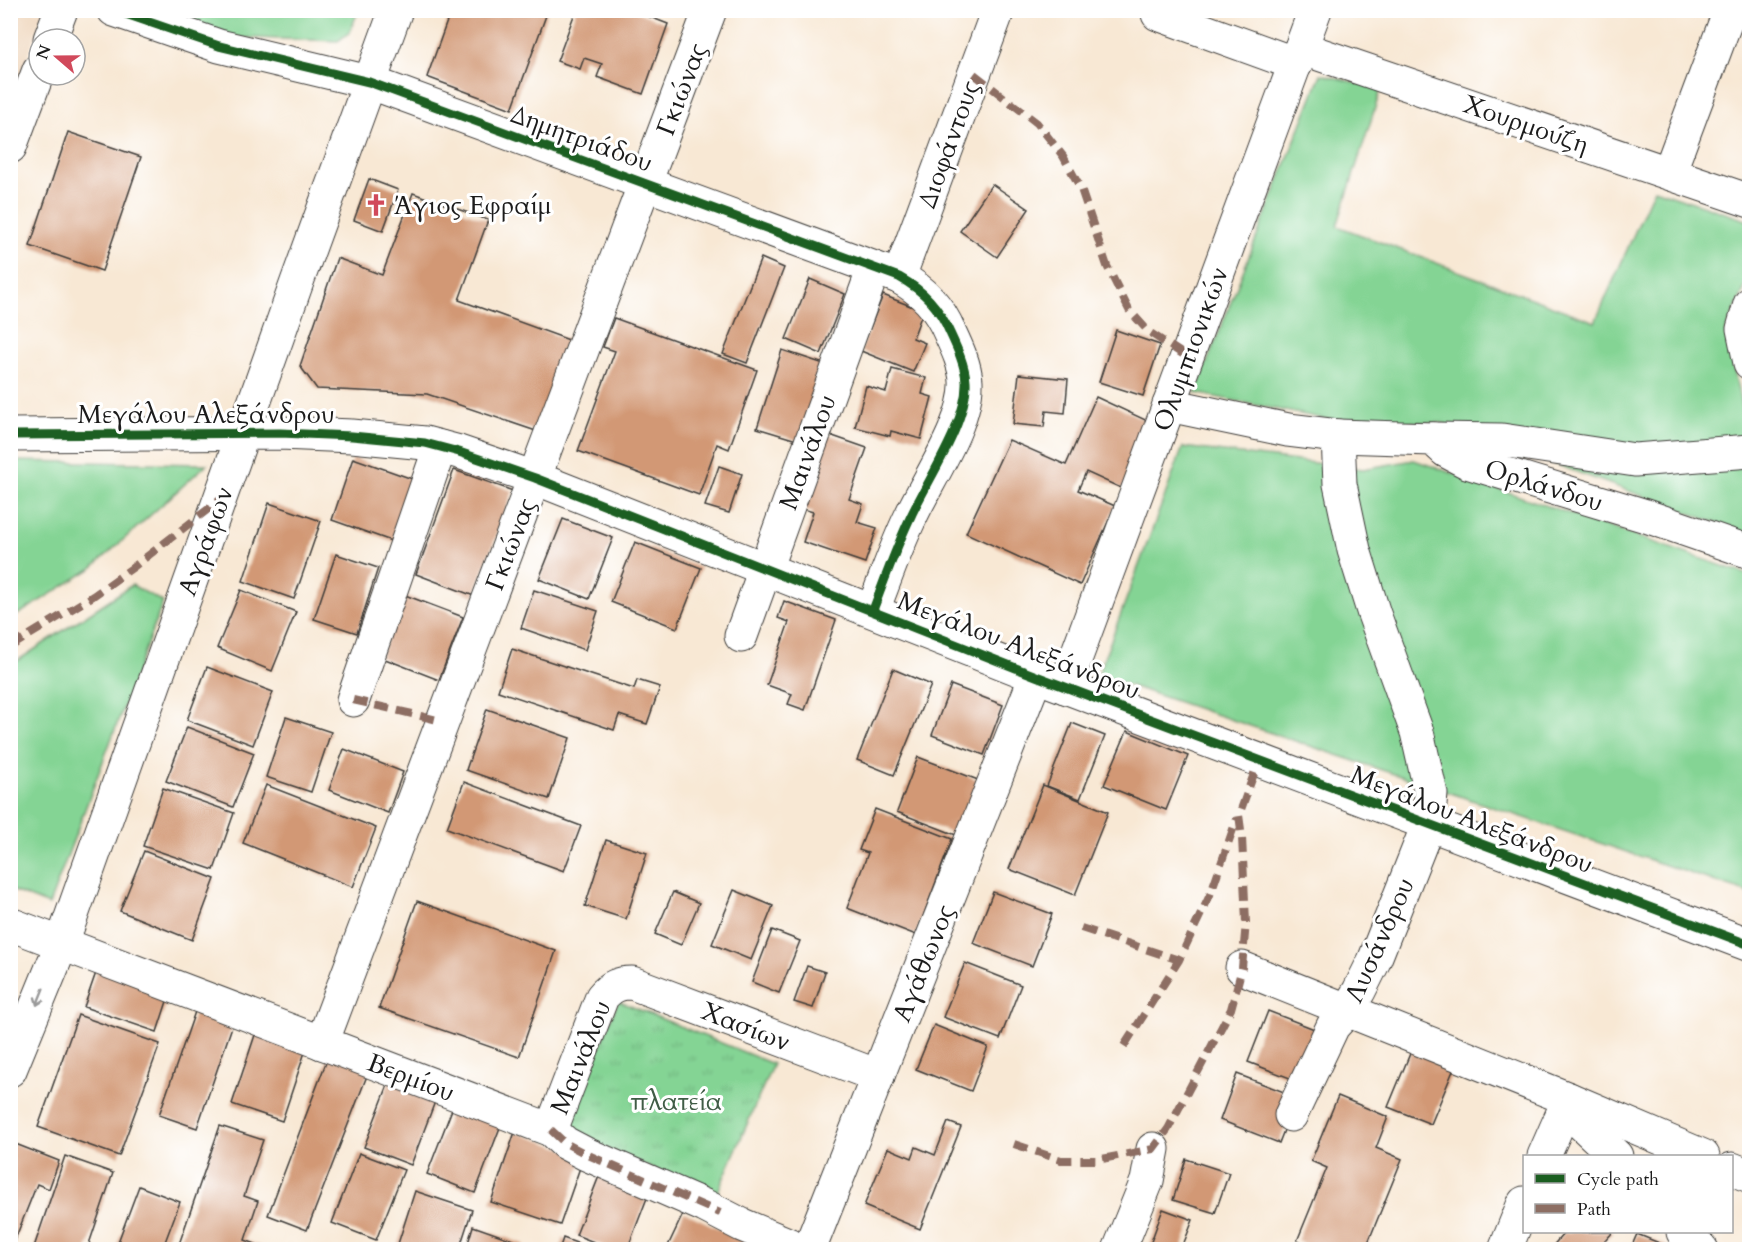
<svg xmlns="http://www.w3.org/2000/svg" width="1760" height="1260" font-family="Cardo,serif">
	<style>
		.built { fill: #efd6bc }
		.grass { fill: #84d494; stroke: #507858; stroke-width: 1.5 }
		.park { fill: url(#park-tufts); stroke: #507858; stroke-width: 1.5 }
		.building { fill: #d29874 }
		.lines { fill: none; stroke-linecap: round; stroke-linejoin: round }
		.minor-casing { stroke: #3d3b38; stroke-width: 35 }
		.minor { stroke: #fff; stroke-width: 33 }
		.quiet { stroke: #8d6e63; stroke-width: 8; stroke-dasharray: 15 8; stroke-linecap: butt }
		.cycleway-casing { stroke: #fff; stroke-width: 13 }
		.cycleway { stroke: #1b5e20; stroke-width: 9 }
		.oneway { stroke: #999 }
		.labels { text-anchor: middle; stroke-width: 6; stroke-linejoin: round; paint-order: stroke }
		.street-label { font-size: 26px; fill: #1c1c1c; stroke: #fff }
		.poi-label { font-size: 26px; fill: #1c1c1c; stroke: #fff; text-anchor: start }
		.park-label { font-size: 26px; fill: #405c46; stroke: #fff }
	</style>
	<defs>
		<pattern id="park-tufts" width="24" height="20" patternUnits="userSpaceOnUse" patternTransform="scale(1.5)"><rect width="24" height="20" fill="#84d494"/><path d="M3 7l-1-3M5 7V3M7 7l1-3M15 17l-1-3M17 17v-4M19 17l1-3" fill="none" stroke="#71b57f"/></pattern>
	</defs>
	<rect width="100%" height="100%" fill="#fff"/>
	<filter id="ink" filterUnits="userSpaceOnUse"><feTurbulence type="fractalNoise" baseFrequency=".0167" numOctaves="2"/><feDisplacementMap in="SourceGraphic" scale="12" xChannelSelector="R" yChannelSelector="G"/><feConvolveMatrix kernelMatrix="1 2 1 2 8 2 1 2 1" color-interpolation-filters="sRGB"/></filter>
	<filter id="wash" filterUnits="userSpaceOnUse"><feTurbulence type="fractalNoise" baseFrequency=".008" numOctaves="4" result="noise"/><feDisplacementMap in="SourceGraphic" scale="24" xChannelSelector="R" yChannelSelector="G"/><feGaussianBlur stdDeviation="1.35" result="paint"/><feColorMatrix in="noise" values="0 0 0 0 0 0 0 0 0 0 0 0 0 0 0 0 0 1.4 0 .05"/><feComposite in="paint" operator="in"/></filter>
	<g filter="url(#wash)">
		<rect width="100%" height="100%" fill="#f8e8d4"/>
		<!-- built -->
		<path class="built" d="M 11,11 L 43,11 L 11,104 Z"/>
		<!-- grass -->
		<g class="grass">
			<path d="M 143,11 L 358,11 L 350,32 L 338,41 L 220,37 Z"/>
			<path d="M 1321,74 L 1381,89 L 1337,226 L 1595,322 L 1654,189 L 1749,221 L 1749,278 L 1726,330 L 1749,444 L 1749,535 L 1443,423 L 1325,419 L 1195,393 Z"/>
			<path d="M 1183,447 L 1363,469 L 1414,460 L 1749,575 L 1749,893 L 1098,675 Z"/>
			<path d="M 11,461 L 207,464 L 91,569 L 11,619 Z"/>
			<path d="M 132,585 L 163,602 L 49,905 L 11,890 L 11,665 Z"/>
		</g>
		<!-- park -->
		<path class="park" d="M 618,1001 L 773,1064 L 716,1196 L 567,1132 Z"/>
		<g id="blocks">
			<!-- building -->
			<g class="building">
				<path d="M 451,10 L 548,10 L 512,109 L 427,77 Z"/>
				<path d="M 576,10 L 632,10 L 668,24 L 643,94 L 597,77 L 602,64 L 584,58 L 580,69 L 557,61 Z"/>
				<path d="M 68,132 L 141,157 L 102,271 L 30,246 Z"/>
				<path d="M 369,179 L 398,190 L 383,231 L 354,220 Z"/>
				<path d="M 992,184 L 1029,209 L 997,257 L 960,231 Z"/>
				<path d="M 413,193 L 488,220 L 459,300 L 569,340 L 536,431 L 427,394 L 317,389 L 300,366 L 337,258 L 382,275 Z"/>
				<path d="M 761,258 L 784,268 L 747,363 L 723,354 Z"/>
				<path d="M 810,279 L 845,294 L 821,354 L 786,339 Z"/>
				<path d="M 883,295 L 923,311 L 913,338 L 925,343 L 913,372 L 861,351 Z"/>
				<path d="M 614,318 L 757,370 L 729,449 L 717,444 L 699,495 L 578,451 L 615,351 L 603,347 Z"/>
				<path d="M 1116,330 L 1160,345 L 1143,396 L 1099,382 Z"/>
				<path d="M 782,350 L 824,364 L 800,441 L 757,428 Z"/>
				<path d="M 892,369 L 926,378 L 922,394 L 932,397 L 921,439 L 891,431 L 890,436 L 855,427 L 866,386 L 886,392 Z"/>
				<path d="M 1019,374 L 1068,379 L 1065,413 L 1046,411 L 1044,427 L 1013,424 Z"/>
				<path d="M 1096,397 L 1152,423 L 1123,489 L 1086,472 L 1078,490 L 1115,506 L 1080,585 L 966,533 L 1009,440 L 1066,465 Z"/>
				<path d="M 824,433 L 867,448 L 849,499 L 863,504 L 857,522 L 877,528 L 865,563 L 803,542 L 813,512 L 800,508 Z"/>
				<path d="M 353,458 L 418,481 L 397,543 L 332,520 Z"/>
				<path d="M 719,466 L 742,474 L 729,513 L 705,506 Z"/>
				<path d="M 454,470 L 513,491 L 474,596 L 416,574 Z"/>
				<path d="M 269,503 L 321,521 L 294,599 L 243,581 Z"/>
				<path d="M 563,519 L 613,538 L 589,599 L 539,579 Z"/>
				<path d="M 635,542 L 701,568 L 677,628 L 611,602 Z"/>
				<path d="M 336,554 L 378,568 L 357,633 L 314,619 Z"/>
				<path d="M 241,590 L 296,612 L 272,671 L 217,648 Z"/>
				<path d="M 534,590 L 598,611 L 585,650 L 521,628 Z"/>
				<path d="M 405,595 L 463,617 L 439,680 L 380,657 Z"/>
				<path d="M 784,601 L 836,620 L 805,710 L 788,704 L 792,694 L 767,685 L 789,622 L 778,618 Z"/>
				<path d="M 512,649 L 634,689 L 637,680 L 660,687 L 647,724 L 619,715 L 614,730 L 498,691 Z"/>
				<path d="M 207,667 L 273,692 L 253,745 L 187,720 Z"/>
				<path d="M 893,669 L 931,685 L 894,775 L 857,760 Z"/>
				<path d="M 951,685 L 1003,705 L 984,755 L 932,735 Z"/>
				<path d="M 487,709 L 570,738 L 549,799 L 466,770 Z"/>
				<path d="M 286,717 L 331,732 L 311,792 L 266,777 Z"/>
				<path d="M 1072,723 L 1105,736 L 1080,799 L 1047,786 Z"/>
				<path d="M 187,727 L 254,753 L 233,807 L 166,781 Z"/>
				<path d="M 1127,731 L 1188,756 L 1166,810 L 1104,785 Z"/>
				<path d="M 344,749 L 403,772 L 388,813 L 329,790 Z"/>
				<path d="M 918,757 L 978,780 L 956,835 L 897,812 Z"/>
				<path d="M 464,782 L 581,826 L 564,871 L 447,828 Z"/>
				<path d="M 266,785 L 376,828 L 353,887 L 243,843 Z"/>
				<path d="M 1043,785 L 1108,812 L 1075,895 L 1009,869 Z"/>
				<path d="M 163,788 L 234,813 L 214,870 L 143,846 Z"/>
				<path d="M 875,809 L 952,839 L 916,935 L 847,908 L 868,853 L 859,850 Z"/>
				<path d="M 606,840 L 647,853 L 626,919 L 585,906 Z"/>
				<path d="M 144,851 L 215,879 L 192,940 L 120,911 Z"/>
				<path d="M 734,890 L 773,906 L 751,960 L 712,944 Z"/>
				<path d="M 673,892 L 699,903 L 681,945 L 655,934 Z"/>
				<path d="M 993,892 L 1052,914 L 1032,966 L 973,943 Z"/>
				<path d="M 417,901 L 556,951 L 519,1057 L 379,1008 Z"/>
				<path d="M 772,930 L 800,941 L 779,993 L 752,982 Z"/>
				<path d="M 965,963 L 1021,985 L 1000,1039 L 943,1017 Z"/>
				<path d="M 99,964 L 171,989 L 157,1032 L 84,1007 Z"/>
				<path d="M 807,966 L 825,972 L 813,1008 L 794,1002 Z"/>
				<path d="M 10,1002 L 18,1005 L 11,1023 L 10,1023 Z"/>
				<path d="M 198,1003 L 236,1015 L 197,1128 L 159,1115 Z"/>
				<path d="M 1268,1011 L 1322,1032 L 1303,1083 L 1248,1062 Z"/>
				<path d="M 78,1015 L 160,1044 L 119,1156 L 38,1127 Z"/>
				<path d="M 934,1025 L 988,1047 L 971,1091 L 916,1069 Z"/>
				<path d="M 256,1032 L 306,1049 L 282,1121 L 232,1104 Z"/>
				<path d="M 1414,1044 L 1457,1061 L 1431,1124 L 1388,1107 Z"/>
				<path d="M 330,1052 L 370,1068 L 307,1230 L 268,1215 Z"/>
				<path d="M 393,1072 L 439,1091 L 411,1165 L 364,1147 Z"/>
				<path d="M 1237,1074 L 1297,1097 L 1279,1143 L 1220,1120 Z"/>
				<path d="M 1338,1096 L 1388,1117 L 1376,1148 L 1402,1159 L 1365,1250 L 1318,1250 L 1297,1241 L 1327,1168 L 1311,1161 Z"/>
				<path d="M 456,1099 L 504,1117 L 475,1193 L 427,1174 Z"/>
				<path d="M 948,1122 L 961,1127 L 920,1229 L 864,1206 L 888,1148 L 912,1158 L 916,1147 L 935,1155 Z"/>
				<path d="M 220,1126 L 263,1140 L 244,1196 L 258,1201 L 245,1240 L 271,1250 L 177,1250 Z"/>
				<path d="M 515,1132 L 584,1156 L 560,1225 L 491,1202 Z"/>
				<path d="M 13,1143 L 59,1161 L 49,1189 L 37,1184 L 14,1242 L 10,1240 L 10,1150 Z"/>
				<path d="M 359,1153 L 404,1170 L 376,1240 L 332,1223 Z"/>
				<path d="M 65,1156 L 113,1173 L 87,1250 L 33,1250 Z"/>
				<path d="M 1186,1159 L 1229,1173 L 1215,1213 L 1173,1200 Z"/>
				<path d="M 603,1166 L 652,1185 L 627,1250 L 614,1250 L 576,1235 Z"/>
				<path d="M 139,1186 L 180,1202 L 162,1250 L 115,1250 Z"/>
				<path d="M 415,1191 L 472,1210 L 459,1250 L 396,1250 Z"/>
				<path d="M 1163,1209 L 1193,1220 L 1181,1250 L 1148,1250 Z"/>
				<path d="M 684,1212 L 764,1250 L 666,1250 Z"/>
				<path d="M 473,1226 L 524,1244 L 522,1250 L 466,1250 Z"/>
				<path d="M 1565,1232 L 1613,1232 L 1597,1250 L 1549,1250 Z"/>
				<path d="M 1637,1234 L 1674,1249 L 1674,1250 L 1630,1250 Z"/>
				<path d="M 563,1238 L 593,1249 L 593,1250 L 559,1250 Z"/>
			</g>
		</g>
	</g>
	<g filter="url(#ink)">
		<use href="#blocks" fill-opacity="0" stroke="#3d3b38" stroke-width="1.5"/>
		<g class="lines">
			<!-- minor casing -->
			<g class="minor-casing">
				<g id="minor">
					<path d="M 114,10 L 219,46 L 369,82 L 899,277 C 924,291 939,307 950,333 C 957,348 965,365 966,381 C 968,422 928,479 911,516 C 896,547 885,579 873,610"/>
					<path d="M 1158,14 L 1296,64"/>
					<path d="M 50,39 L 61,10"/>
					<path d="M 1301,48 L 1750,201"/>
					<path d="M 10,147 L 39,70"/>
					<path d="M 1669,173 L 1730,10"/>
					<path d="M 899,277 L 998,10"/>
					<path d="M 1750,304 L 1743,329 L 1750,363"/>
					<path d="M 1169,405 L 1288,430 L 1338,436 L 1340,484 L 1354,550 L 1374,614 L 1417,732 L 1431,794 L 1428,825 L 1374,961 L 1359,991 L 1347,1011 L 1333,1026 L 1291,1115"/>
					<path d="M 10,435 L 280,433 L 352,436 L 425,443 L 459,452 L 535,478 L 1036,676 L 1750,945"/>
					<path d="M 1338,436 L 1433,439 L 1446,451 L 1467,462 L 1646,516 L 1750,552"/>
					<path d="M 1433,439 L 1502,440 L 1635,460 L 1750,451"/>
					<path d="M 741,636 L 874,268"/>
					<path d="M 1065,687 L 1315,10"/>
					<path d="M 353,700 L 440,447"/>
					<path d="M 10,924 L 551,1130 L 565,1143 L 586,1154 L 705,1206 L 742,1225 L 802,1250"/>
					<path d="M 1242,968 L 1569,1099 L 1703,1156"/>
					<path d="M 322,1043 L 710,10"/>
					<path d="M 10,1070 L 62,943 L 297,282 L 396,10"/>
					<path d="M 1565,1108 L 1616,1156"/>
					<path d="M 551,1130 L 602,997 C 611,986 619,983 632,983 L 878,1076"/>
					<path d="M 1544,1156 L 1569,1099"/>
					<path d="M 1732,1169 L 1750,1176"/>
					<path d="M 1683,1232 L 1702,1250"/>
					<path d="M 809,1250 L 1036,676"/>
					<path d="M 1119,1250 L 1147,1181 L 1153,1149"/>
					<path d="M 1505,1250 L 1524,1203"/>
				</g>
			</g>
			<!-- minor -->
			<use href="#minor" class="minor"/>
			<!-- quiet -->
			<g class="quiet">
				<path d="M 974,74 L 1037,123 L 1063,156 L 1081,189 L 1107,266 L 1129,310 L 1149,332 L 1187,357"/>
				<path d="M 10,647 L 93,596 L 132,568 L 220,500"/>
				<path d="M 353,700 L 442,721"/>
				<path d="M 1081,928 L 1179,960"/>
				<path d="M 1124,1046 L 1179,960 L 1210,895 L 1237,818"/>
				<path d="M 551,1130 L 565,1143 L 586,1154 L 720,1213"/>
				<path d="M 1014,1144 L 1061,1160 L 1097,1160 L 1153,1149 L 1168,1129 L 1231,1009 L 1242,968 L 1246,922 L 1242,837 L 1239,815 L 1259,760"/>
			</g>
			<!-- cycleway casing -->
			<g class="cycleway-casing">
				<g id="cycleway">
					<path d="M 114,10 L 219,46 L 369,82 L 899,277 C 924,291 939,307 950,333 C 957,348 965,365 966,381 C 968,422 928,479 911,516 C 896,547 885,579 873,610"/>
					<path d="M 10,435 L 280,433 L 352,436 L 425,443 L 459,452 L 535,478 L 1036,676 L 1750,945"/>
				</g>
			</g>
			<!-- cycleway -->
			<use href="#cycleway" class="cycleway"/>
		</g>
		<!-- one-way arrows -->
		<defs><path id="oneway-shaft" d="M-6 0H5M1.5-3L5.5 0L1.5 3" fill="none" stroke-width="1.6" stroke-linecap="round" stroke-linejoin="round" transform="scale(1.5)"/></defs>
		<use class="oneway" href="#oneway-shaft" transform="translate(40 997) rotate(112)"/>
	</g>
	<!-- icons -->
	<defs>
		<g id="church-bare" transform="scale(1.8)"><path d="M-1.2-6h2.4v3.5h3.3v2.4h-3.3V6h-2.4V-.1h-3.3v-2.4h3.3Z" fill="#d1495b" stroke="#fff" stroke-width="2.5" paint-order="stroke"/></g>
	</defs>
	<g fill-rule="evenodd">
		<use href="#church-bare" x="376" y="205"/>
	</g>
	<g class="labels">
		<!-- street labels -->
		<g class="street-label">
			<text transform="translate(681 89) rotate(-69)" y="9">Γκιώνας</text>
			<text transform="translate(1526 124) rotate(19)" y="9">Χουρμούζη</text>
			<text transform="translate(582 138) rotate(20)" y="9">Δημητριάδου</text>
			<text transform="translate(948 144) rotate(-70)" y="9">Διοφάντους</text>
			<text transform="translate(1190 349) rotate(-70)" y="9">Ολυμπιονικών</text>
			<text x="206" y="423">Μεγάλου Αλεξάνδρου</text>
			<text transform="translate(807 452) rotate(-70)" y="9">Μαινάλου</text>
			<text transform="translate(1544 485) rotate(17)" y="9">Ορλάνδου</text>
			<text transform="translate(205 541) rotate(-70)" y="9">Αγράφων</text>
			<text transform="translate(510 544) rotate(-69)" y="9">Γκιώνας</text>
			<text transform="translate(1019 645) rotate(21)" y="9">Μεγάλου Αλεξάνδρου</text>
			<text transform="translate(1472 819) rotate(21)" y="9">Μεγάλου Αλεξάνδρου</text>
			<text transform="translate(1379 940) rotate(-66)" y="9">Λυσάνδρου</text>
			<text transform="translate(923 963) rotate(-68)" y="9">Αγάθωνος</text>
			<text transform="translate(746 1026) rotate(21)" y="9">Χασίων</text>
			<text transform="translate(580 1057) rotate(-68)" y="9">Μαινάλου</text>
			<text transform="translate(411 1077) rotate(21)" y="9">Βερμίου</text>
		</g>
		<!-- poi labels -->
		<g class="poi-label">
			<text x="394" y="214">Άγιος Εφραίμ</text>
		</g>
		<!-- park labels -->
		<g class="park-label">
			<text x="676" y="1110">πλατεία</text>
		</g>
	</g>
	<!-- margin -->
	<rect width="1760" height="1260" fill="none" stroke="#fff" stroke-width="36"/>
	<!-- legend -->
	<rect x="1523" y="1155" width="210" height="78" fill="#ffffff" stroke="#a4a4a4" stroke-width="1.5"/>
	<rect x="1535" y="1174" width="30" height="9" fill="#1b5e20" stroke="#a4a4a4" stroke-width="1.5"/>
	<text x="1577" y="1185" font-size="18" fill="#1c1c1c">Cycle path</text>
	<rect x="1535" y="1204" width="30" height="9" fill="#8d6e63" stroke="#a4a4a4" stroke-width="1.5"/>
	<text x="1577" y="1215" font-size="18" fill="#1c1c1c">Path</text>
	<!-- north arrow -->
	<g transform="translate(57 57) rotate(290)"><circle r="28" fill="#ffffff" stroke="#a4a4a4" stroke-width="1.5"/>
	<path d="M0-4.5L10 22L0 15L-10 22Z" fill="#d1495b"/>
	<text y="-9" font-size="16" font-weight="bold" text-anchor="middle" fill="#1c1c1c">N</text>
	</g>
</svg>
